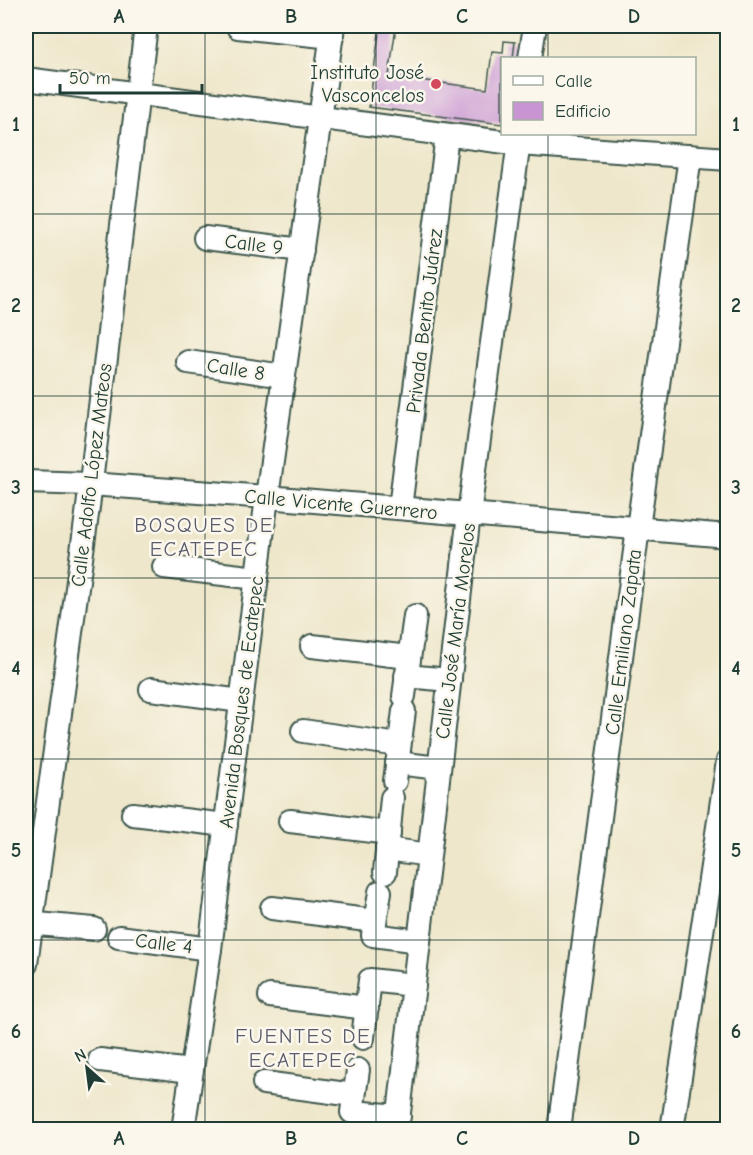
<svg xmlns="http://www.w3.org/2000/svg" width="753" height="1155" font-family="'Comic Neue',sans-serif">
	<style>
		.building { fill: #c895d2 }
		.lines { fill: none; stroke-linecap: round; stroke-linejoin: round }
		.minor-casing { stroke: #3e564b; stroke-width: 26 }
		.minor { stroke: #fff; stroke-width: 22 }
		.grid { fill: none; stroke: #1f3d34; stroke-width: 1.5; stroke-opacity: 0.55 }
		.poi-dot { fill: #d1495b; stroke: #fbf7ec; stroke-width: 2 }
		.labels { text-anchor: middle; stroke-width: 5; stroke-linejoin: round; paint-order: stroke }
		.poi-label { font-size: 20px; fill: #1f3d34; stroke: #fbf7ec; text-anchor: end }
		.street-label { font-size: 20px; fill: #1f3d34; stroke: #fbf7ec }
		.neighbourhood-label { font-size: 21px; letter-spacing: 1.5px; fill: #5a5c6b; stroke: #fbf7ec }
		.neatline { fill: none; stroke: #1f3d34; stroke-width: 2 }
		.grid-label { font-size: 20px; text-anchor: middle; font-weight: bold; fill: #1f3d34 }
	</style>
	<rect width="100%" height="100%" fill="#fbf7ec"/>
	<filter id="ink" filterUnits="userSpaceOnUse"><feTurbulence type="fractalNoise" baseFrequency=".0167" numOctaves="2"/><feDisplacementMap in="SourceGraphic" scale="12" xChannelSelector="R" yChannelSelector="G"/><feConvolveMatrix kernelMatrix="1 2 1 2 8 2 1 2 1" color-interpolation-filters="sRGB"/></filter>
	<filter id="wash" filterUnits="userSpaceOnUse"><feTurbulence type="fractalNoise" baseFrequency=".008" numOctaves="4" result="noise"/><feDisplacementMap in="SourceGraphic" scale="24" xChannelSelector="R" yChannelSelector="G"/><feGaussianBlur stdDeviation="1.35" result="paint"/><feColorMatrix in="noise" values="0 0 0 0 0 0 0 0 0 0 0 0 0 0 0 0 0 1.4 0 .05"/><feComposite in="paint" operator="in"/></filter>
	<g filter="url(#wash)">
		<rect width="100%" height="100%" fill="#eee7cb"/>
		<g id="blocks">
			<!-- building -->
			<path class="building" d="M 380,26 L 396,26 L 389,76 L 487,89 L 492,52 L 503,53 L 504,41 L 515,42 L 513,58 L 502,58 L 502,124 L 369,107 Z"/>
		</g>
	</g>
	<g filter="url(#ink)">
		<use href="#blocks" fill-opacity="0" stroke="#3e564b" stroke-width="1.5"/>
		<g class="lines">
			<!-- minor casing -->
			<g class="minor-casing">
				<g id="minor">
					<path d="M 238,27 L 332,37"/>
					<path d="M 530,58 L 535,26"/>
					<path d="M 26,79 L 519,144 L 728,159"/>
					<path d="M 205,238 L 302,250"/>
					<path d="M 188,362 L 284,376"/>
					<path d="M 26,482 L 90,484 L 267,497 L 728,536"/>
					<path d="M 400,508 L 447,135"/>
					<path d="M 164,567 L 257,578"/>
					<path d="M 312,646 L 409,657"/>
					<path d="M 406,676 L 450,680"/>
					<path d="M 151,689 L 241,701"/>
					<path d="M 404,696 L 415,616"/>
					<path d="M 303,731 L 399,745"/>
					<path d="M 397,763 L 439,768"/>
					<path d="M 395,781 L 404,711"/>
					<path d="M 133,814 L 226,825"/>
					<path d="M 290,821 L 389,833"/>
					<path d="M 387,849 L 429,855"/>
					<path d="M 385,872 L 392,798"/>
					<path d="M 380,892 L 373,935 L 419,941"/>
					<path d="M 272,908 L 375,921"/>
					<path d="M 26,923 L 94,929"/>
					<path d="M 119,937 L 210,949"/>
					<path d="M 26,964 L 88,507 L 146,26"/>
					<path d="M 270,996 L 367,1008"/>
					<path d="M 363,1038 L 370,980 L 414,985"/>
					<path d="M 100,1060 L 191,1071"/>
					<path d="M 358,1070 L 352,1112 L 399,1116"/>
					<path d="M 264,1083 L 354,1095"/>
					<path d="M 183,1130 L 210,949 L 267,497 L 333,26"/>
					<path d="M 397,1130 L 469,514 L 520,134"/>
					<path d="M 559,1130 L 638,528 L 690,156"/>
					<path d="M 672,1130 L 728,761"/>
				</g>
			</g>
			<!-- minor -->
			<use href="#minor" class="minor"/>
		</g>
	</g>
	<!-- grid -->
	<path class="grid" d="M 205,26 L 205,1130M 376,26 L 376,1130M 548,26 L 548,58M 548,134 L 548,1130M 26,214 L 728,214M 26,396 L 728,396M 26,578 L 728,578M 26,759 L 728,759M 26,940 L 728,940"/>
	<!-- markers -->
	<circle class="poi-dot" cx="436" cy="84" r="6"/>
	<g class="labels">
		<!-- poi labels -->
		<g class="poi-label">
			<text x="424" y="79">Instituto José<tspan x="424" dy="23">Vasconcelos</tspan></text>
		</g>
		<!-- street labels -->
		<g class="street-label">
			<text transform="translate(254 244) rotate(7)" y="7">Calle 9</text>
			<text transform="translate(424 321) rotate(-83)" y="7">Privada Benito Juárez</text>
			<text transform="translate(236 369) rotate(9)" y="7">Calle 8</text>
			<text transform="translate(91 475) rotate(-83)" y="7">Calle Adolfo López Mateos</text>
			<text transform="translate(341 504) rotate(5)" y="7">Calle Vicente Guerrero</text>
			<text transform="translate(455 631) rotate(-83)" y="7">Calle José María Morelos</text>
			<text transform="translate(623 642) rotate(-83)" y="7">Calle Emiliano Zapata</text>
			<text transform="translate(241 702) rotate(-83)" y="7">Avenida Bosques de Ecatepec</text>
			<text transform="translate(164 943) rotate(7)" y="7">Calle 4</text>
		</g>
		<!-- neighbourhood labels -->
		<g class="neighbourhood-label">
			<text x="204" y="532">BOSQUES DE<tspan x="204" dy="24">ECATEPEC</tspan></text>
			<text x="303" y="1043">FUENTES DE<tspan x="303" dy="24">ECATEPEC</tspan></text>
		</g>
	</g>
	<!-- margin -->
	<rect width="753" height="1155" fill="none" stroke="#fbf7ec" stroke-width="66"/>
	<!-- legend -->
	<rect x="501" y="57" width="195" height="78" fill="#fbf7ec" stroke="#a3ada2" stroke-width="1.5"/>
	<rect x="513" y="76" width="30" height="9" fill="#ffffff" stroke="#a3ada2" stroke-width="1.5"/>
	<text x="555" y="87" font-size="18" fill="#1f3d34">Calle</text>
	<rect x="513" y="102" width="30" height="18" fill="#c895d2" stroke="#a3ada2" stroke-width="1.5"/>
	<text x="555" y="117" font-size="18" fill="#1f3d34">Edificio</text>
	<!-- north arrow -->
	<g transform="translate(87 1068) rotate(332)" stroke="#fbf7ec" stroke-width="4.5" paint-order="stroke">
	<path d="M0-4.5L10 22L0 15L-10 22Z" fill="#1f3d34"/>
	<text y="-9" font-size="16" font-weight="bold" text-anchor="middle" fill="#1f3d34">N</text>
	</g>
	<!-- scale -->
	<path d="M60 84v9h142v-9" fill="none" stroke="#1f3d34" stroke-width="3"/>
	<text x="69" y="84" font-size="18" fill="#1f3d34" stroke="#fbf7ec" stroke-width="4.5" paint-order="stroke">50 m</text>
	<rect x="33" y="33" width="687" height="1089" class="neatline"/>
	<g class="grid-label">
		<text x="119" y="23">A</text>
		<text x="291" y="23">B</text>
		<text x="462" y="23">C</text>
		<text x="634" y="23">D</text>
		<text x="16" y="131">1</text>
		<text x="736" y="131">1</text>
		<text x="16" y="312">2</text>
		<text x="736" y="312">2</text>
		<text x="16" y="494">3</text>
		<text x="736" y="494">3</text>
		<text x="16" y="675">4</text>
		<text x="736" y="675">4</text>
		<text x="16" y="857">5</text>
		<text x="736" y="857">5</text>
		<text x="16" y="1038">6</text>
		<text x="736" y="1038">6</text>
		<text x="119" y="1145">A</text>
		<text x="291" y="1145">B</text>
		<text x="462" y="1145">C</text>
		<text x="634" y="1145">D</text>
	</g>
</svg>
